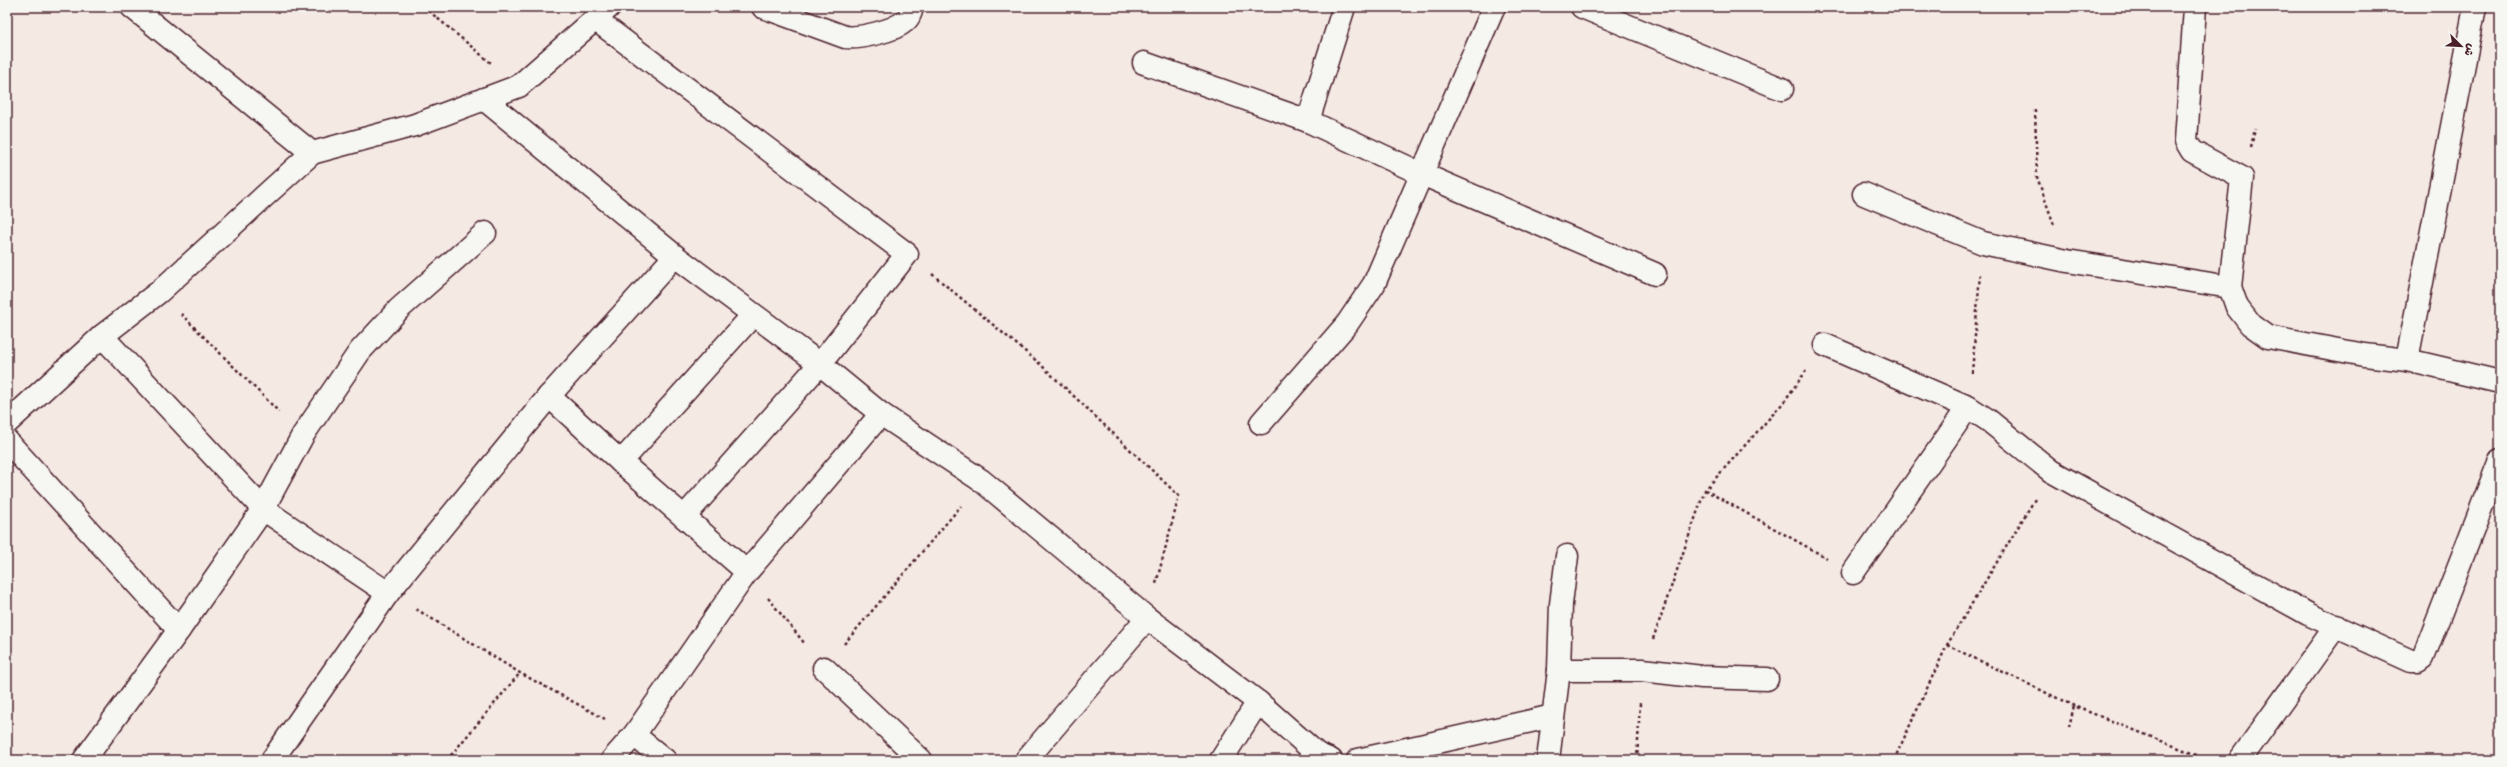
<svg xmlns="http://www.w3.org/2000/svg" width="2507" height="767" font-family="'Patrick Hand','Playpen Sans Arabic',sans-serif">
	<style>
		.lines { fill: none; stroke-linecap: round; stroke-linejoin: round }
		.minor-casing { stroke: #4a1f2b; stroke-width: 25 }
		.path { stroke: #4a1f2b; stroke-width: 2.5; stroke-dasharray: 3 3; stroke-linecap: butt }
		.minor { stroke: #f6f6f2; stroke-width: 22 }
	</style>
	<rect width="100%" height="100%" fill="#f5e9e4"/>
	<filter id="ink" filterUnits="userSpaceOnUse"><feTurbulence type="fractalNoise" baseFrequency=".025" numOctaves="2"/><feDisplacementMap in="SourceGraphic" scale="8" xChannelSelector="R" yChannelSelector="G"/><feConvolveMatrix kernelMatrix="1 2 1 2 8 2 1 2 1" color-interpolation-filters="sRGB"/></filter>
	<g filter="url(#ink)">
		<g class="lines">
			<!-- minor casing -->
			<g class="minor-casing">
				<g id="minor">
					<path d="M 132,7 L 312,153"/>
					<path d="M 763,7 L 845,37 C 859,39 894,31 905,21 C 909,18 911,12 912,7"/>
					<path d="M 1582,7 L 1782,89"/>
					<path d="M 596,20 L 907,254 L 820,364 L 684,517"/>
					<path d="M 1144,63 L 1308,121 L 1422,174 L 1655,274"/>
					<path d="M 484,99 L 675,256"/>
					<path d="M 1308,121 L 1344,7"/>
					<path d="M 1864,194 L 1983,243 L 2067,261 L 2230,287 L 2242,178 L 2192,151 L 2186,141 L 2195,7"/>
					<path d="M 2230,287 L 2237,307 L 2250,324 L 2268,337 L 2365,355 L 2407,360 L 2475,7"/>
					<path d="M 102,336 L 263,509 L 388,593"/>
					<path d="M 1825,345 L 1968,407 L 1988,420 L 2051,471 L 2308,614 L 2411,661 L 2419,661 L 2423,658 L 2500,460"/>
					<path d="M 2407,360 L 2500,382"/>
					<path d="M 549,396 L 621,462 L 747,572"/>
					<path d="M 7,423 L 102,336 L 159,292 L 312,153 L 415,125 L 519,86 L 609,7"/>
					<path d="M 1261,423 L 1347,324 L 1374,284 L 1494,7"/>
					<path d="M 7,441 L 179,630"/>
					<path d="M 621,462 L 753,315"/>
					<path d="M 1853,573 L 1968,407"/>
					<path d="M 824,668 L 921,760"/>
					<path d="M 1559,670 L 1642,670 L 1702,677 L 1767,679"/>
					<path d="M 634,735 L 665,760"/>
					<path d="M 84,760 L 179,630 L 263,509 L 303,435 L 360,351 L 399,309 L 485,233"/>
					<path d="M 272,760 L 388,593 L 549,396 L 675,256 L 820,364 L 881,414 L 982,481 L 1147,618 L 1258,702 L 1317,754 L 1331,760"/>
					<path d="M 612,760 L 634,735 L 747,572 L 881,414"/>
					<path d="M 1026,760 L 1147,618"/>
					<path d="M 1221,760 L 1258,702"/>
					<path d="M 1358,760 L 1553,716"/>
					<path d="M 1548,760 L 1559,670 L 1561,604 L 1567,556"/>
					<path d="M 2240,760 L 2336,626"/>
				</g>
			</g>
			<!-- path -->
			<g class="path">
				<path d="M 424,7 L 491,63"/>
				<path d="M 2035,110 L 2037,177 L 2054,225"/>
				<path d="M 2251,147 L 2255,129"/>
				<path d="M 932,274 L 1039,363 L 1179,496 L 1156,584"/>
				<path d="M 181,314 L 279,412"/>
				<path d="M 1972,373 L 1980,274"/>
				<path d="M 1705,490 L 1827,558"/>
				<path d="M 768,598 L 805,644"/>
				<path d="M 416,609 L 520,673 L 605,719"/>
				<path d="M 1653,639 L 1705,490 L 1783,403 L 1806,371"/>
				<path d="M 844,644 L 961,506"/>
				<path d="M 1947,645 L 2074,706 L 2209,760"/>
				<path d="M 2069,727 L 2074,706"/>
				<path d="M 447,760 L 520,673"/>
				<path d="M 1637,760 L 1640,703"/>
				<path d="M 1894,760 L 1947,645 L 2035,499"/>
			</g>
			<!-- minor -->
			<use href="#minor" class="minor"/>
		</g>
	</g>
	<!-- margin -->
	<rect width="2507" height="767" fill="none" stroke="#f6f6f2" stroke-width="24"/>
	<rect x="12" y="12" width="2483" height="743" fill="none" stroke="#4a1f2b" stroke-width="1.5" filter="url(#ink)"/>
	<!-- north arrow -->
	<g transform="translate(2461 46) rotate(114)" stroke="#f6f6f2" stroke-width="3" paint-order="stroke">
	<path d="M0-3L7 15L0 10L-7 15Z" fill="#4a1f2b"/>
	<text y="-6" font-size="11" font-weight="bold" text-anchor="middle" fill="#4a1f2b">ش</text>
	</g>
</svg>
